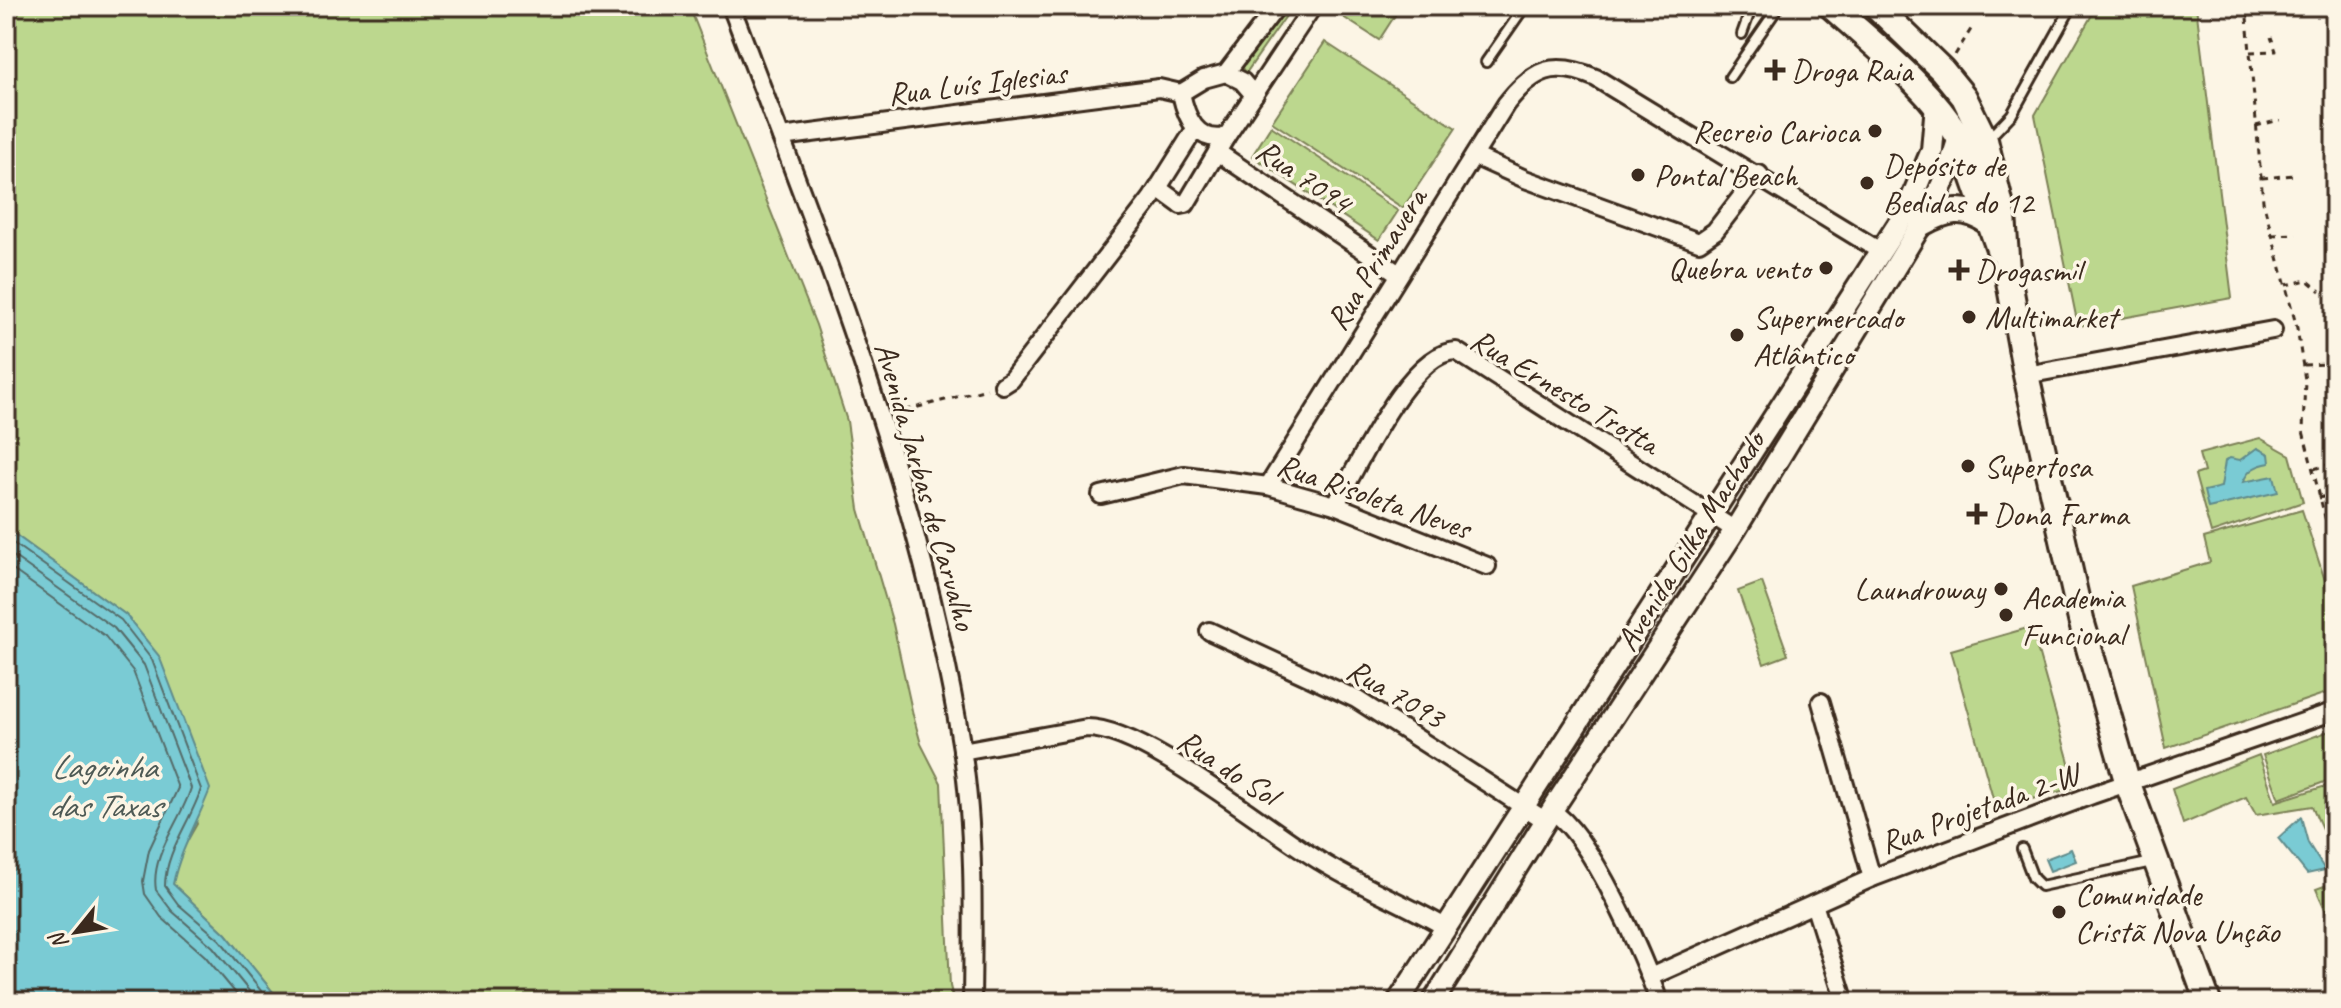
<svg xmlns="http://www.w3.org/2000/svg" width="2341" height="1008" font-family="Caveat,sans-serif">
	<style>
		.green { fill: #bcd78e; stroke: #7c8056; stroke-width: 2 }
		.water { fill: #7acbd4; stroke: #618b8b; stroke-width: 2 }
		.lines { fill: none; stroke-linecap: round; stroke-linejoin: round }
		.shore { stroke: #546a67; stroke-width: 2 }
		.service-casing { stroke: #3b2a1e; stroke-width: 14 }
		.minor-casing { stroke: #3b2a1e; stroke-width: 22 }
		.tertiary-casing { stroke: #3b2a1e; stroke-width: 26 }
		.secondary-casing { stroke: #3b2a1e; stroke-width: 30 }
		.path { stroke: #3b2a1e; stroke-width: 3; stroke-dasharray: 6 6; stroke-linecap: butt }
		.service { stroke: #fcf5e5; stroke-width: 8 }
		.minor { stroke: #fcf5e5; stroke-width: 16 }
		.tertiary { stroke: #fcf5e5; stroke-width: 20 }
		.secondary { stroke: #fcf5e5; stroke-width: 24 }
		.poi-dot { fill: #3b2a1e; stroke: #fcf5e5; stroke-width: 3 }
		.labels { text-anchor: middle; stroke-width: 7; stroke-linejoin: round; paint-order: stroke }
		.poi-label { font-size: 32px; fill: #3b2a1e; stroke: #fcf5e5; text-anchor: start }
		.street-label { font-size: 32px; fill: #3b2a1e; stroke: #fcf5e5 }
		.water-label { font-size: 34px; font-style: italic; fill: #4e5a55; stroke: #fcf5e5 }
	</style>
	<rect width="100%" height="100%" fill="#fcf5e5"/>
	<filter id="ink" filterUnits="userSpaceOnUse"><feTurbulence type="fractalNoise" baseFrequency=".0125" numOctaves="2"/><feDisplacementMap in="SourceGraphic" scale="16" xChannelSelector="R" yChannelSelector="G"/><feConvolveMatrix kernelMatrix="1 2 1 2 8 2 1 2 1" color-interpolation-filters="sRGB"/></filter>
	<g filter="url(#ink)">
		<!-- green -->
		<g class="green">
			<path d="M 6,6 L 689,6 L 816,325 L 847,421 L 859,509 L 893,624 L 913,715 L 921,744 L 941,783 L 950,986 L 954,1002 L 281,1002 L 226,934 L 173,884 L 178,857 L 197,824 L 126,615 L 6,528 Z"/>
			<path d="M 1280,6 L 1293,6 L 1246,73 L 1241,64 Z"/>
			<path d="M 1350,6 L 1401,6 L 1379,40 L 1343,17 Z"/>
			<path d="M 1845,6 L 1858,6 L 1926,73 L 1919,75 Z"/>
			<path d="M 2097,6 L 2196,6 L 2232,298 L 2078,326 L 2035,115 Z"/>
			<path d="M 1325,42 L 1456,128 L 1403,208 L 1272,122 Z"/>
			<path d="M 1271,126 L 1398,211 L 1379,240 L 1252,156 Z"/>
			<path d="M 2260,438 L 2290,455 L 2303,502 L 2211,533 L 2195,475 L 2204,472 L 2199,454 Z"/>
			<path d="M 2302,510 L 2335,611 L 2335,690 L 2166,748 L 2131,586 L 2210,562 L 2204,538 Z"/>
			<path d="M 1762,582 L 1788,655 L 1764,664 L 1738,591 Z"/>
			<path d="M 2031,627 L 2076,787 L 1996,809 L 1951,650 Z"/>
			<path d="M 2335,729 L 2335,778 L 2279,799 L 2263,755 Z"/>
			<path d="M 2259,755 L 2275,802 L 2335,783 L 2335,858 L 2312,806 L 2256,815 L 2246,797 L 2183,824 L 2172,789 Z"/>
			<path d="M 2335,882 L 2335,931 L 2316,889 Z"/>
		</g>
		<!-- water -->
		<g class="water">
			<path d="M 2257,448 L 2269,454 L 2270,463 C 2256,465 2248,470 2243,482 L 2274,476 L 2278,492 L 2208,508 L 2204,491 L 2221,487 L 2225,461 L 2230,458 L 2240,460 Z"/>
			<path d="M 6,528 L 126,615 L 159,656 L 210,789 C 198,821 180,850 173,884 L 226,934 L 281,1002 L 6,1002 Z"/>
			<path d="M 2301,817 L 2308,843 L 2325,870 L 2307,874 L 2278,838 Z"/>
			<path d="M 2071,849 L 2076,861 L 2050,871 L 2045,859 Z"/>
		</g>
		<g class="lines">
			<!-- shore -->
			<g class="shore">
				<path d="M 6,538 L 121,620 L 152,660 L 201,789 C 191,821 165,852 165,886 L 178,904 L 220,940 L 270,1002"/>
				<path d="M 6,551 L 114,628 L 144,665 L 191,788 C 181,821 150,855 156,890 L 172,911 L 213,947 L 258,1002"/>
				<path d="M 6,565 L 105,636 L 133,671 L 178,788 L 149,850 L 143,881 L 145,894 L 161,917 L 205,956 L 243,1002"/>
			</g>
			<!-- service casing -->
			<g class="service-casing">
				<g id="service">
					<path d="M 1742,34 L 1752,6"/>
					<path d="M 1486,62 L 1525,6"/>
					<path d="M 1730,77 L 1779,6"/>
					<path d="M 1989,138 L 2012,114 L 2072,6"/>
					<path d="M 2022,849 L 2033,878 L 2041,886 L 2152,862"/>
				</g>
			</g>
			<!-- minor casing -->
			<g class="minor-casing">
				<g id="minor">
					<path d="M 731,6 C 823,249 921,491 962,749 C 975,832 973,918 972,1002"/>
					<path d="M 1226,73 L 1242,81 L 1254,95"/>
					<path d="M 1181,93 L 1204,79 L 1226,73 L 1277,6"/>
					<path d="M 1181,93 C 1186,117 1196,143 1226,137"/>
					<path d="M 781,137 L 1159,88 L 1181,93"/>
					<path d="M 1217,152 L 1399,274"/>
					<path d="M 1474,156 L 1525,179 L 1699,242 L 1715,231 L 1759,174"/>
					<path d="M 1159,189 L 1181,205 L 1186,204 L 1226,137 L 1313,6"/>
					<path d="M 2026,375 L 2273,330"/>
					<path d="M 1003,385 L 1011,380 L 1151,199 L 1195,129"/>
					<path d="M 1268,486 L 1506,104 C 1534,68 1554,60 1596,78 L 1880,251"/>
					<path d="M 1101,495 L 1184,475 L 1268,486 L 1335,505 L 1487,566"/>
					<path d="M 1335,505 C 1358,467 1409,352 1456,351 L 1735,530"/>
					<path d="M 1209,631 L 1356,699 L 1546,821"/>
					<path d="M 1821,702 L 1872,878"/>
					<path d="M 962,751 L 1087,728 C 1145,728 1266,829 1320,861 C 1360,886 1404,903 1445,927"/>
					<path d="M 1552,811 C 1591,835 1644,957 1659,1002"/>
					<path d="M 1814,904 L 1845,1002"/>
					<path d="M 1650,977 L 1872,878 L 2092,795 L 2335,711"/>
				</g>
			</g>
			<!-- tertiary casing -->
			<g class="tertiary-casing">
				<g id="tertiary">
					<path d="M 1398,1002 L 1906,212 L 1932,150 L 1936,104"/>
					<path d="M 1433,1002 L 1556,804 L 1735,530 L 1922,223 L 1947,175 L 1961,131"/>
				</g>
			</g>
			<!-- secondary casing -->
			<g class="secondary-casing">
				<g id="secondary">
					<path d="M 1831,6 C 1876,47 1928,86 1960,139 L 1999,249"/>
					<path d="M 1876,6 L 1942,70 L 1964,97 L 1985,140 L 2003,215 L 2007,270 L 2026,375 L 2081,620 L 2128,784 L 2208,1002"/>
					<path d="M 1922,223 C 1946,210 1963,205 1987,221"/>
				</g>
			</g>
			<!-- path -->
			<g class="path">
				<path d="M 2246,6 L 2263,201 L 2297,328 L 2305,380 L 2303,431 L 2335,556"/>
				<path d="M 2247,16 L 2266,12"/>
				<path d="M 2250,52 L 2276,51 L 2271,37"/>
				<path d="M 1955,55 L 1973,26"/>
				<path d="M 2256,126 L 2280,120"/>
				<path d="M 2262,178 L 2294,175"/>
				<path d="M 2272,235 L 2296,234"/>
				<path d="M 2286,285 L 2307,280 L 2320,291"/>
				<path d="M 2304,365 L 2330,364 L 2335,359"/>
				<path d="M 898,420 L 907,410 L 987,389"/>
				<path d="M 2314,469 L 2333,463"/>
				<path d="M 2319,498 L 2335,494"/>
			</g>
			<!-- service -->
			<use href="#service" class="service"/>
			<!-- minor -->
			<use href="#minor" class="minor"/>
			<!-- tertiary -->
			<use href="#tertiary" class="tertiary"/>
			<!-- secondary -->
			<use href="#secondary" class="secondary"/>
		</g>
	</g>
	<!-- markers -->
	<g class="poi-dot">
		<path d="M1771 58h8v8h8v8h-8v8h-8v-8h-8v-8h8z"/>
		<circle cx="1875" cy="131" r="8"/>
		<circle cx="1638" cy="175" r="8"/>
		<circle cx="1867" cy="183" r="8"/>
		<circle cx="1826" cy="268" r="8"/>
		<path d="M1955 258h8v8h8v8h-8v8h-8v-8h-8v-8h8z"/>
		<circle cx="1969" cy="317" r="8"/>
		<circle cx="1737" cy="335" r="8"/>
		<circle cx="1968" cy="466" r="8"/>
		<path d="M1973 502h8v8h8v8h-8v8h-8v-8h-8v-8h8z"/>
		<circle cx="2001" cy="589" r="8"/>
		<circle cx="2006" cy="615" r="8"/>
		<circle cx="2059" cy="912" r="8"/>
	</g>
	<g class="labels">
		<!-- poi labels -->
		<g class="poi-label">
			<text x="1791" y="81">Droga Raia</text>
			<text x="1859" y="142" text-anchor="end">Recreio Carioca</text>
			<text x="1883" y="176">Depósito de<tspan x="1883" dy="37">Bedidas do 12</tspan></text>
			<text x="1654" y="186">Pontal Beach</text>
			<text x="1810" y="279" text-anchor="end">Quebra vento</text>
			<text x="1975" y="281">Drogasmil</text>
			<text x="1753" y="328">Supermercado<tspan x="1753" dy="37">Atlântico</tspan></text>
			<text x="1985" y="328">Multimarket</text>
			<text x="1984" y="477">Supertosa</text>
			<text x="1993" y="525">Dona Farma</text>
			<text x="1985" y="600" text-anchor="end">Laundroway</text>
			<text x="2022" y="608">Academia<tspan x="2022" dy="37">Funcional</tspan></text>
			<text x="2075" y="905">Comunidade<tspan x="2075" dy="37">Cristã Nova Unção</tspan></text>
		</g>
		<!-- street labels -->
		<g class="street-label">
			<text transform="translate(977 83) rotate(-7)" y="11">Rua Luís Iglesias</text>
			<text transform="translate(1304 176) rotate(34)" y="11">Rua 7094</text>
			<text transform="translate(1376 259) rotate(-58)" y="11">Rua Primavera</text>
			<text transform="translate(1565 391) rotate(31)" y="11">Rua Ernesto Trotta</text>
			<text transform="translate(926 486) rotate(74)" y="11">Avenida Jarbas de Carvalho</text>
			<text transform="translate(1374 496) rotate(19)" y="11">Rua Risoleta Neves</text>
			<text transform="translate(1690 541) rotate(-58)" y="11">Avenida Gilka Machado</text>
			<text transform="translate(1396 693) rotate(30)" y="11">Rua 7093</text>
			<text transform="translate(1228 767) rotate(33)" y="11">Rua do Sol</text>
			<text transform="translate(1979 808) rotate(-20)" y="11">Rua Projetada 2-W</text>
		</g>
		<!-- water labels -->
		<g class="water-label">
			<text x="104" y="778">Lagoinha<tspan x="104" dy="39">das Taxas</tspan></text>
		</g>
	</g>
	<!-- margin -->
	<rect width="2341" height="1008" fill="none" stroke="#fcf5e5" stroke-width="32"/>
	<rect x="16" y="16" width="2309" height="976" fill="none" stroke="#3b2a1e" stroke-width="3" filter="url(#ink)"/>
	<!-- north arrow -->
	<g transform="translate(76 932) rotate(240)" stroke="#fcf5e5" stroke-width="6" paint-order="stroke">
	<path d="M0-6L14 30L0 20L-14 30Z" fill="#3b2a1e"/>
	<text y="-12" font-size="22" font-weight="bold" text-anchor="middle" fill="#3b2a1e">N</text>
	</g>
</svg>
